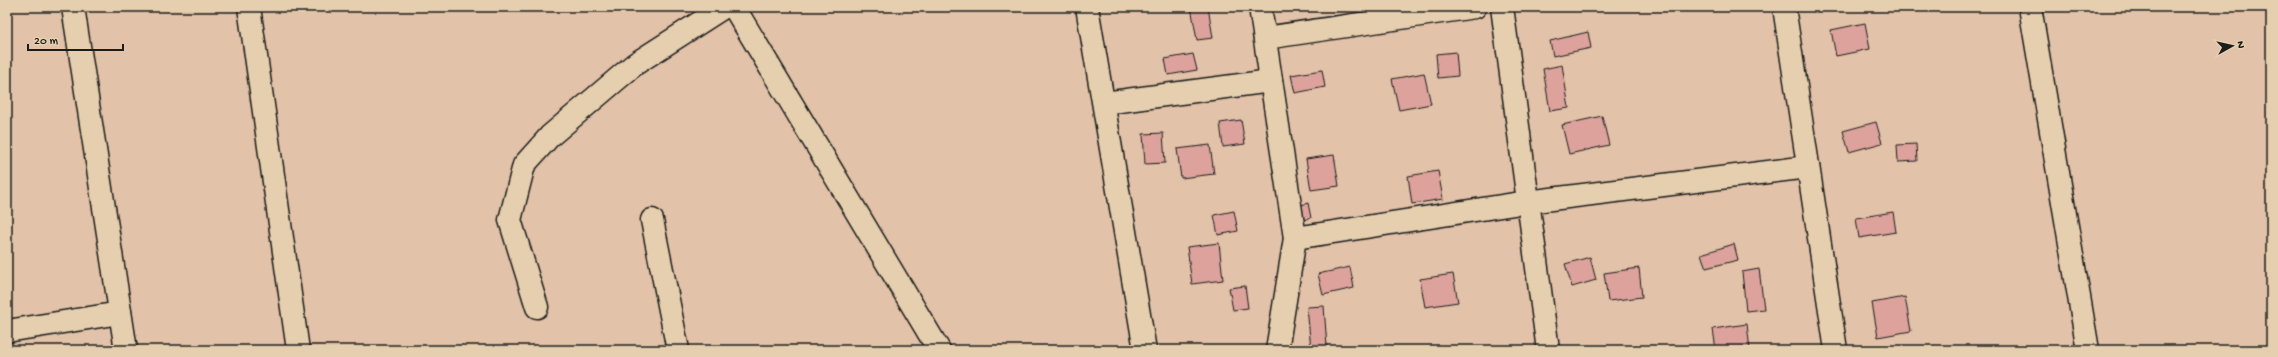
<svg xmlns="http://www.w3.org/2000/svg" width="2278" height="357" font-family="'Gochi Hand',sans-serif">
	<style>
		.building { fill: #dca29b; stroke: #1c1c1c }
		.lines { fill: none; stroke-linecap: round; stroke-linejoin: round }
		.minor-casing { stroke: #1c1c1c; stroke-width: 25 }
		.minor { stroke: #e5cfae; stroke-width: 22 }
	</style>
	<rect width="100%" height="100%" fill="#e2c2a8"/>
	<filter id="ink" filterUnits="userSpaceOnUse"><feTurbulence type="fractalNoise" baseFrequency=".025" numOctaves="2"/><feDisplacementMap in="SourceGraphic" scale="8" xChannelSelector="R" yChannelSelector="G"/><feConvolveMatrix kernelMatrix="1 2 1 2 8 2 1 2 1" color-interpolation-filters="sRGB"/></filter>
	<g filter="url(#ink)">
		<!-- building -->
		<g class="building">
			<path d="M 1191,7 L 1208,7 L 1213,38 L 1197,40 Z"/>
			<path d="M 1865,23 L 1870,49 L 1836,56 L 1831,30 Z"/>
			<path d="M 1588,32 L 1591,48 L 1553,56 L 1550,41 Z"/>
			<path d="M 1456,52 L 1458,76 L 1438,78 L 1436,54 Z"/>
			<path d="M 1193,54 L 1197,70 L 1168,75 L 1165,59 Z"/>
			<path d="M 1562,65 L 1569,108 L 1550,111 L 1543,69 Z"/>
			<path d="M 1322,70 L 1325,87 L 1295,93 L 1291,75 Z"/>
			<path d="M 1424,73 L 1431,104 L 1399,110 L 1392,79 Z"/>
			<path d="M 1602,116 L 1609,145 L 1569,154 L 1562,125 Z"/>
			<path d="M 1241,120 L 1245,144 L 1223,147 L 1220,123 Z"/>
			<path d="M 1876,122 L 1882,143 L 1849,152 L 1843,131 Z"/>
			<path d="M 1163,133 L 1165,163 L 1145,164 L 1143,134 Z"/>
			<path d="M 1916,144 L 1917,161 L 1898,162 L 1897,145 Z"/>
			<path d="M 1210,145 L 1214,174 L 1181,178 L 1177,149 Z"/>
			<path d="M 1334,155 L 1339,186 L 1311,190 L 1306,159 Z"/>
			<path d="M 1438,171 L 1443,199 L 1412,204 L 1408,176 Z"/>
			<path d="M 1308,203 L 1311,218 L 1295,222 L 1291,208 Z"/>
			<path d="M 1234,211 L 1238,231 L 1218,235 L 1214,215 Z"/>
			<path d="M 1893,212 L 1896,232 L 1859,238 L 1856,218 Z"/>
			<path d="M 1219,243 L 1223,280 L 1192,284 L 1187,247 Z"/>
			<path d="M 1734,244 L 1738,260 L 1706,268 L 1701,254 Z"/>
			<path d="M 1590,257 L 1596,280 L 1572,287 L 1565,264 Z"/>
			<path d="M 1350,267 L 1354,288 L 1323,295 L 1318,274 Z"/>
			<path d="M 1639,268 L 1642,297 L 1608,301 L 1604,273 Z"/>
			<path d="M 1759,269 L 1764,309 L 1746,311 L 1742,272 Z"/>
			<path d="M 1453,274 L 1458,302 L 1425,307 L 1420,279 Z"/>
			<path d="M 1245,286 L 1248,308 L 1233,310 L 1229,288 Z"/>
			<path d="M 1905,297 L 1911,331 L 1878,337 L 1872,303 Z"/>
			<path d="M 1324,306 L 1327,347 L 1311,349 L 1307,307 Z"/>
			<path d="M 1747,324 L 1750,350 L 1716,350 L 1713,329 Z"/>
		</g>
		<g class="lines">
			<!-- minor casing -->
			<g class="minor-casing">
				<g id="minor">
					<path d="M 73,7 L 126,350"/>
					<path d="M 249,7 L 298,350"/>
					<path d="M 734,7 L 939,350"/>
					<path d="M 1087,7 L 1145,350"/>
					<path d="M 1260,7 L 1295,238 L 1277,350"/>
					<path d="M 1502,7 L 1548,350"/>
					<path d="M 1784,7 L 1836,350"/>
					<path d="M 2030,7 L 2088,350"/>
					<path d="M 1265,38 L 1475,7"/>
					<path d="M 1104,103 L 1271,81"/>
					<path d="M 652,220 L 678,350"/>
					<path d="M 1295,238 L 1527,202 L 1808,167"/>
					<path d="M 537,307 L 510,220 L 524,165 L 550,136 L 635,64 L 724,7"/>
					<path d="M 7,331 L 120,313"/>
				</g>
			</g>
			<!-- minor -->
			<use href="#minor" class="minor"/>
		</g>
	</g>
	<!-- margin -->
	<rect width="2278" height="357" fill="none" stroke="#e5cfae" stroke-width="24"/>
	<rect x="12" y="12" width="2254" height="333" fill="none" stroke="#1c1c1c" stroke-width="1.5" filter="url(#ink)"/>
	<!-- north arrow -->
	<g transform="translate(2232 46) rotate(82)" stroke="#e5cfae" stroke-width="3" paint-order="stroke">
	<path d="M0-3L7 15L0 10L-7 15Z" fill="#1c1c1c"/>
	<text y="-6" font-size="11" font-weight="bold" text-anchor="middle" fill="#1c1c1c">N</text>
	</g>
	<!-- scale -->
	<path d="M28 44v6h95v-6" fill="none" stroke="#1c1c1c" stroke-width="2"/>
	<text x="34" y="44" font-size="12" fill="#1c1c1c" stroke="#e5cfae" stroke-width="3" paint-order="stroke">20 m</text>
</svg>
